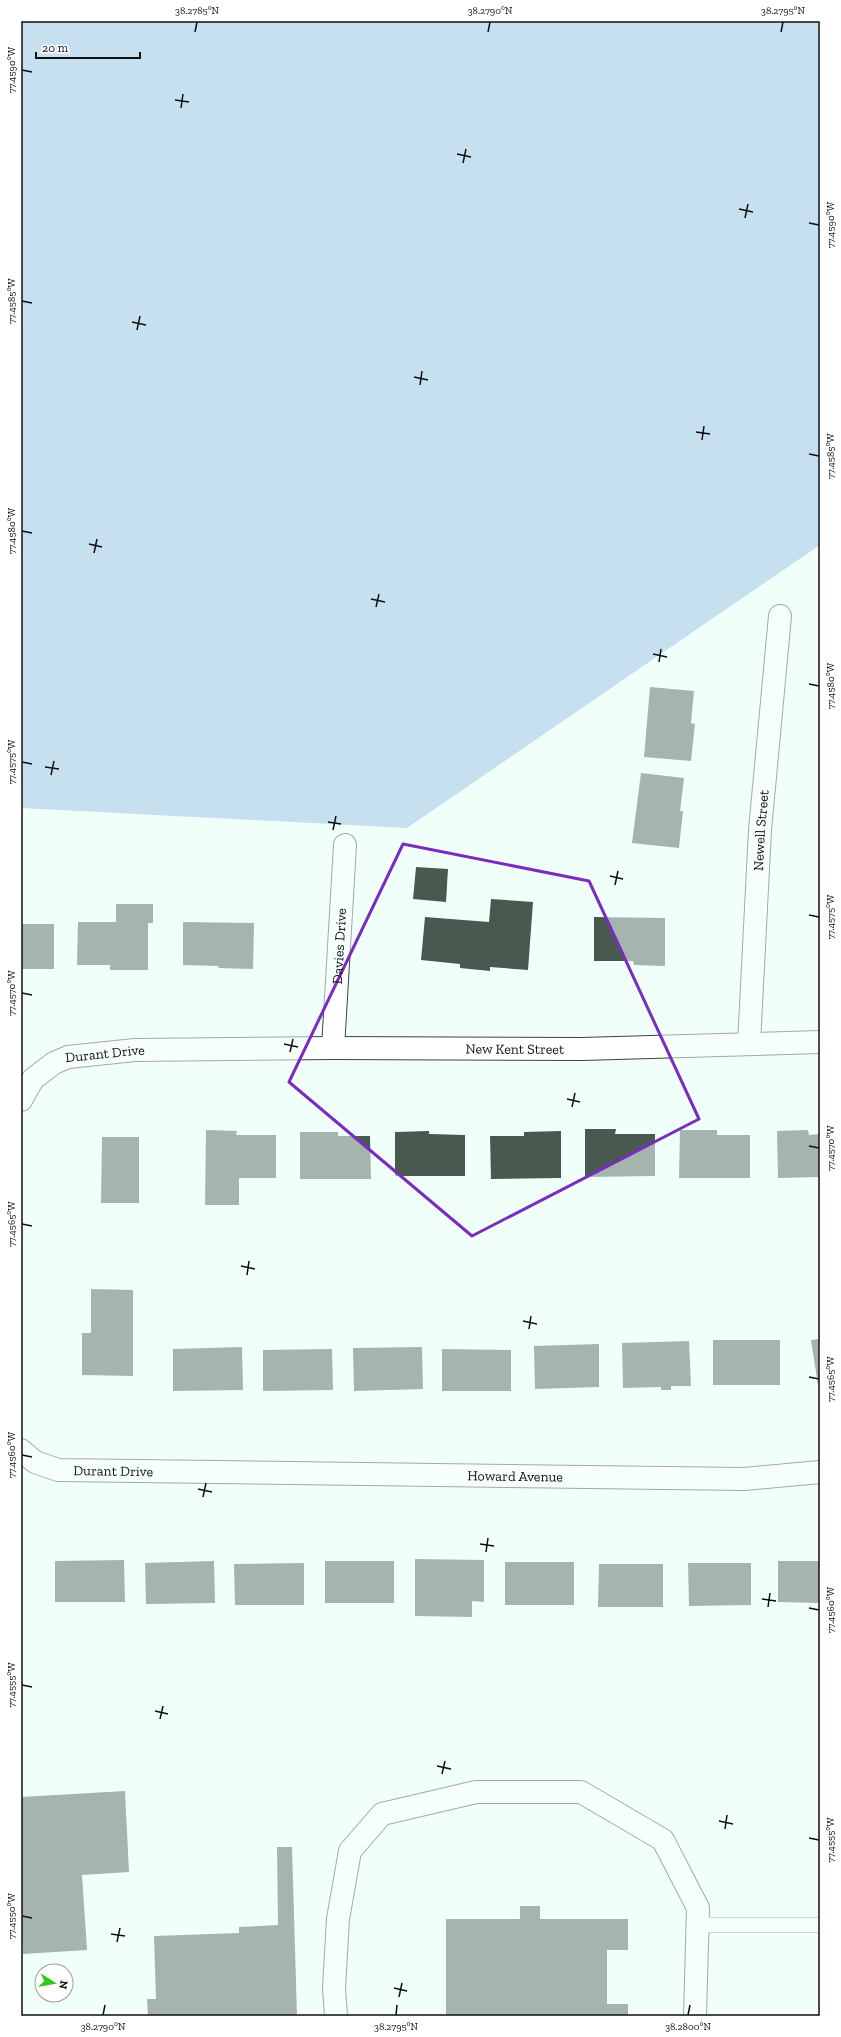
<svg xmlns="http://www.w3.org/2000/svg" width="841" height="2037" font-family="'Zilla Slab',serif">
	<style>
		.forest { fill: #95bbdf }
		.building { fill: #4a594f }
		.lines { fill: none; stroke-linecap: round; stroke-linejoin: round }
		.lane-casing { stroke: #424242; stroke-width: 16 }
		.street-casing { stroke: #424242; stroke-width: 24 }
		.lane { stroke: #fff; stroke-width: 15 }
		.street { stroke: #fff; stroke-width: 22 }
		.marked { fill: none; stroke: #7b2cbf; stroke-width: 3; stroke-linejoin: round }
		.ticks { fill: none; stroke: #0f0f0f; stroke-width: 1.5 }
		.labels { text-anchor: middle; stroke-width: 4; stroke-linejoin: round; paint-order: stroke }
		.street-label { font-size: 14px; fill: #0f0f0f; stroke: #fff }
		.neatline { fill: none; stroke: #0f0f0f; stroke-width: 1.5 }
		.ticks-label { font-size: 10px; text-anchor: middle; fill: #0f0f0f }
	</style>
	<rect width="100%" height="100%" fill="#f1fffb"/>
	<!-- forest -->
	<path class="forest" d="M 21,21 L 820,21 L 820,545 L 407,828 L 21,808 Z"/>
	<!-- building -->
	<g class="building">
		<path d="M 650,687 L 694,691 L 691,723 L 695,724 L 691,761 L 644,757 Z"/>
		<path d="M 641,773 L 684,778 L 680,811 L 683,811 L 679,848 L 632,843 Z"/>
		<path d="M 416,867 L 448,869 L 446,902 L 413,899 Z"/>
		<path d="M 491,899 L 533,902 L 528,970 L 490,967 L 490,971 L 460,968 L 460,964 L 421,960 L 425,917 L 489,922 Z"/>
		<path d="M 116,904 L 153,904 L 153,923 L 148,923 L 148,970 L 110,970 L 110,965 L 77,965 L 78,922 L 116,922 Z"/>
		<path d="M 594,917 L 665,918 L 665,966 L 634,965 L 633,961 L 594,961 Z"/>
		<path d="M 183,922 L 254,923 L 253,969 L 218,968 L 219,966 L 183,965 Z"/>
		<rect x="21" y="924" width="33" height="45"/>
		<path d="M 585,1129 L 616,1129 L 615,1134 L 655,1134 L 655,1176 L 585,1177 Z"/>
		<path d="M 206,1130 L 237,1131 L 236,1135 L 276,1135 L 276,1178 L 239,1178 L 239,1205 L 205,1205 Z"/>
		<path d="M 680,1130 L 717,1130 L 717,1135 L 750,1135 L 750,1178 L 679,1178 Z"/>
		<path d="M 808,1130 L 809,1135 L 820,1134 L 820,1177 L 778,1178 L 777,1131 Z"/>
		<path d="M 429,1131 L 429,1134 L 465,1135 L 465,1176 L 395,1176 L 395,1132 Z"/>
		<path d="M 561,1131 L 561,1178 L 491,1179 L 490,1136 L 524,1136 L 524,1132 Z"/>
		<path d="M 300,1132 L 338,1132 L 338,1136 L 370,1136 L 371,1179 L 300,1179 Z"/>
		<path d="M 102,1137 L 139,1137 L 139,1203 L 101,1203 Z"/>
		<path d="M 91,1289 L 133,1290 L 133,1376 L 82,1375 L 82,1333 L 91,1333 Z"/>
		<path d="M 820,1339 L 820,1384 L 818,1385 L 811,1340 Z"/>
		<rect x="713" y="1340" width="67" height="45"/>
		<path d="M 689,1341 L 691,1386 L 671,1386 L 671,1390 L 661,1390 L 661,1387 L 623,1388 L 622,1343 Z"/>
		<path d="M 599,1344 L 599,1387 L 535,1389 L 534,1346 Z"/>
		<path d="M 242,1347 L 243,1390 L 173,1391 L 173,1349 Z"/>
		<path d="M 422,1347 L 423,1389 L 354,1391 L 353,1348 Z"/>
		<path d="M 332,1349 L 333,1390 L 263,1391 L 263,1350 Z"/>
		<path d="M 442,1349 L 511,1350 L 511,1391 L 442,1391 Z"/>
		<path d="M 415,1559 L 484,1560 L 484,1602 L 472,1601 L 472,1617 L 415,1616 Z"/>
		<path d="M 124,1560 L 125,1602 L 55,1602 L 55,1561 Z"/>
		<path d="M 214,1561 L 215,1603 L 146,1604 L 145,1563 Z"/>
		<rect x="325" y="1561" width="69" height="42"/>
		<path d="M 778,1561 L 820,1561 L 820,1603 L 778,1602 Z"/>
		<rect x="505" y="1562" width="69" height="43"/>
		<path d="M 304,1563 L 304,1605 L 235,1605 L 234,1564 Z"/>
		<path d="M 688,1563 L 751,1563 L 751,1605 L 689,1606 Z"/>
		<path d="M 599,1564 L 663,1564 L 663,1607 L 598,1607 Z"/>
		<path d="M 125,1791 L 129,1872 L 82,1875 L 87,1950 L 23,1954 L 21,1910 L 21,1797 Z"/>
		<path d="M 277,1847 L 292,1847 L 297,2016 L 148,2016 L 147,1999 L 156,1999 L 154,1936 L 239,1933 L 239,1927 L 278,1925 Z"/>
		<path d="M 520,1906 L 540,1906 L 540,1919 L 628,1919 L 628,1950 L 607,1950 L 607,2004 L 628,2004 L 628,2016 L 446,2016 L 446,1919 L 520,1919 Z"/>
	</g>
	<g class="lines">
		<!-- lane casing -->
		<g class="lane-casing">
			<path id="lane" d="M 697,1925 L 820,1925"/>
		</g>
		<!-- street casing -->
		<g class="street-casing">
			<g id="street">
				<path id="s1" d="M 749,1044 L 760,830 L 780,616"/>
				<path id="s2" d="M 333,1048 L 345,845"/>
				<path id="s3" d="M 21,1100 L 33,1079 L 54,1063 L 68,1057 L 135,1050 L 333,1048 L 582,1049 L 820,1042"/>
				<path id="s4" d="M 21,1450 L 35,1462 L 58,1470 L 744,1479 L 820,1472"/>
				<path d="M 336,2016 L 334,1988 L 338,1919 L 350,1851 L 382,1814 L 476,1792 L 581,1792 L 663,1840 L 698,1908 L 695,2016"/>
			</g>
		</g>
		<!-- lane -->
		<use href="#lane" class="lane"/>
		<!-- street -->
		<use href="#street" class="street"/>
	</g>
	<!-- marked area -->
	<path d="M0 0H841V2037H0ZM 403,844 L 589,881 L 699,1119 L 472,1236 L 289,1082 Z" fill="#f1fffb" fill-opacity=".55" fill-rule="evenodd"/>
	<path class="marked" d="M 403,844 L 589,881 L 699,1119 L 472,1236 L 289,1082 Z"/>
	<!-- ticks -->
	<path class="ticks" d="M 195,32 L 197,22M 488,32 L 490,22M 781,32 L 783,22M 22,70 L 32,72M 175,100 L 189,102M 181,108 L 183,94M 457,154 L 471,157M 463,163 L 466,149M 739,209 L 753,212M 745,218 L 748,204M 809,223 L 819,225M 22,301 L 32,303M 132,322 L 146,325M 137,330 L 140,316M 414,377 L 428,380M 420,385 L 422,371M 696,432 L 710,434M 702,440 L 704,426M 809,454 L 819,456M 22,531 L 32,533M 89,544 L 102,547M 94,553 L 97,539M 371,599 L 385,602M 376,607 L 379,594M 653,654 L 667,657M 659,662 L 661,649M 809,684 L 819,686M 22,762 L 32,764M 45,767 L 59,769M 51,775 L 54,761M 328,822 L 341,824M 333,830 L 336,816M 610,876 L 623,879M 615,885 L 618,871M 809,915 L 819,917M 22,993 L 32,995M 284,1044 L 298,1047M 290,1052 L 293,1039M 567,1099 L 580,1102M 572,1107 L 575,1093M 809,1146 L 819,1148M 22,1224 L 32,1226M 241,1266 L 255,1269M 247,1275 L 249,1261M 523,1321 L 537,1324M 529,1329 L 531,1316M 809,1377 L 819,1379M 22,1455 L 32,1457M 198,1489 L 212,1492M 203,1497 L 206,1483M 480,1544 L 494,1546M 486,1552 L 488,1538M 762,1599 L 776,1601M 768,1607 L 770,1593M 809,1608 L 819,1610M 22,1685 L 32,1687M 155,1711 L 168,1714M 160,1719 L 163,1706M 437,1766 L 451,1769M 442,1774 L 445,1761M 719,1821 L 733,1824M 725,1829 L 727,1815M 809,1838 L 819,1840M 22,1916 L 32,1918M 111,1934 L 125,1936M 117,1942 L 120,1928M 394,1988 L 407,1991M 399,1997 L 402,1983M 103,2015 L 105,2005M 396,2015 L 397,2005M 688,2015 L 690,2005"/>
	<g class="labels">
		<!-- street labels -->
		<g class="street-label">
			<text dy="5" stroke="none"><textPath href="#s1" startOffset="214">Newell Street</textPath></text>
			<text dy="5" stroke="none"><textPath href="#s2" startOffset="102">Davies Drive</textPath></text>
			<text dy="5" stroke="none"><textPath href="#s3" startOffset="513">New Kent Street</textPath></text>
			<text dy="5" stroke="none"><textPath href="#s3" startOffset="103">Durant Drive</textPath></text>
			<text dy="5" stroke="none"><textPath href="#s4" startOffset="98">Durant Drive</textPath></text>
			<text dy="5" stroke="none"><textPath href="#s4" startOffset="500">Howard Avenue</textPath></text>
		</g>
	</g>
	<!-- border -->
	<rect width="841" height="2037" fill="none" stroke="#ffffff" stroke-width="44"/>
	<!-- north arrow -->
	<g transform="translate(54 1983) rotate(101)"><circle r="19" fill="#ffffff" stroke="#9f9f9f"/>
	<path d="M0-3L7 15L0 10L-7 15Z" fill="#2fcb1c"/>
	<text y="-6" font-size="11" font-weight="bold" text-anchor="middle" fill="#0f0f0f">N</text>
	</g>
	<!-- scale -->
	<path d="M36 52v6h104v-6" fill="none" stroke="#0f0f0f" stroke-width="2"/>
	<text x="42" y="52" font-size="12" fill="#0f0f0f" stroke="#ffffff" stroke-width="3" paint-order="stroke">20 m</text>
	<rect x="22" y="22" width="797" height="1993" class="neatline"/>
	<g class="ticks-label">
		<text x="197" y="14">38.2785°N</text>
		<text x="490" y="14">38.2790°N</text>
		<text x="783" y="14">38.2795°N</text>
		<text transform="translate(11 70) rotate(-90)" y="4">77.4590°W</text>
		<text transform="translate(830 225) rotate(-90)" y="4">77.4590°W</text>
		<text transform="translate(11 301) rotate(-90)" y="4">77.4585°W</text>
		<text transform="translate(830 456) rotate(-90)" y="4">77.4585°W</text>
		<text transform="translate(11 531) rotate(-90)" y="4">77.4580°W</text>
		<text transform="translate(830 686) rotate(-90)" y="4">77.4580°W</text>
		<text transform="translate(11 762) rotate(-90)" y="4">77.4575°W</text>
		<text transform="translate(830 917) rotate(-90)" y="4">77.4575°W</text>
		<text transform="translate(11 993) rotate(-90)" y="4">77.4570°W</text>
		<text transform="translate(830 1148) rotate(-90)" y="4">77.4570°W</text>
		<text transform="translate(11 1224) rotate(-90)" y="4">77.4565°W</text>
		<text transform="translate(830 1379) rotate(-90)" y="4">77.4565°W</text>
		<text transform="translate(11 1455) rotate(-90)" y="4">77.4560°W</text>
		<text transform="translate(830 1610) rotate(-90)" y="4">77.4560°W</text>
		<text transform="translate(11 1685) rotate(-90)" y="4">77.4555°W</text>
		<text transform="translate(830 1840) rotate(-90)" y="4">77.4555°W</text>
		<text transform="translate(11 1916) rotate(-90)" y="4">77.4550°W</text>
		<text x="103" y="2030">38.2790°N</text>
		<text x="396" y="2030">38.2795°N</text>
		<text x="688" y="2030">38.2800°N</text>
	</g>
</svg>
